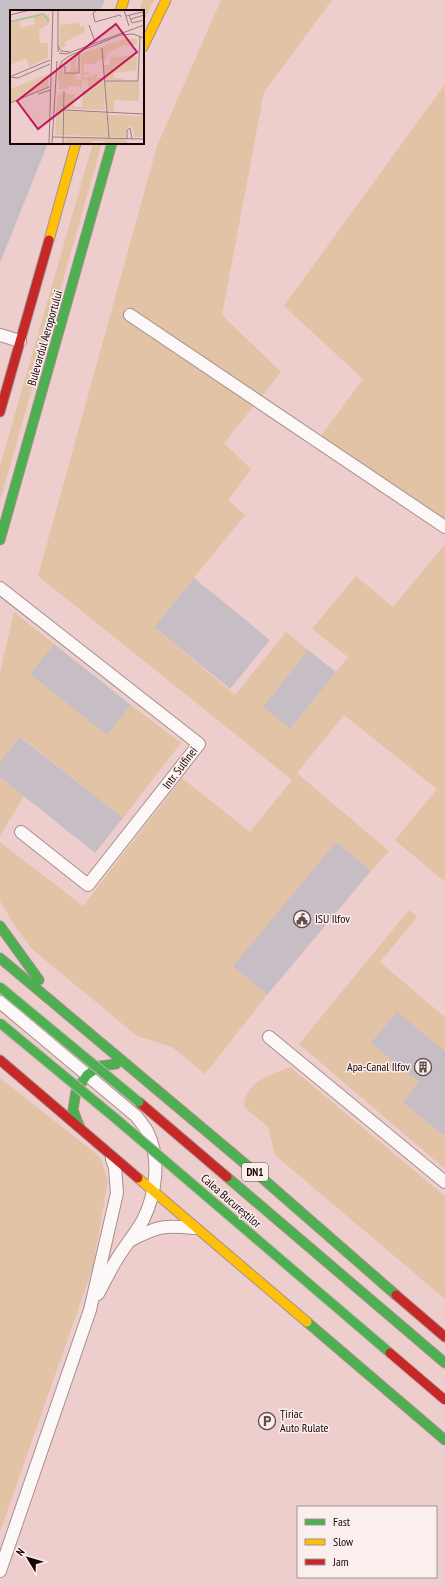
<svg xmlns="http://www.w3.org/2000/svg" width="445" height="1586" font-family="'PT Sans Narrow',sans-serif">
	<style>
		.green { fill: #e2c3a6 }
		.building { fill: #c7bec5 }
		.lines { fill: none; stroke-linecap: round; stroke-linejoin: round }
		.lane-casing { stroke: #a68f8d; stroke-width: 14 }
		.fast-casing { stroke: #a68f8d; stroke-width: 11 }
		.slow-casing { stroke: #a68f8d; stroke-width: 11 }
		.jam-casing { stroke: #a68f8d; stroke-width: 11 }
		.lane { stroke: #fcf8f7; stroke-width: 12 }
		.fast { stroke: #4caf50; stroke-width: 9 }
		.slow { stroke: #ffc107; stroke-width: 9 }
		.jam { stroke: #c62828; stroke-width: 9 }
		.fast-bridge-casing { stroke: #c1b3b2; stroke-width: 11; stroke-linecap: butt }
		.jam-bridge-casing { stroke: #c1b3b2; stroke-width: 11; stroke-linecap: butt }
		.fast-bridge { stroke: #4caf50; stroke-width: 9 }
		.jam-bridge { stroke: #c62828; stroke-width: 9 }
		.labels { text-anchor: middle; stroke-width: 3; stroke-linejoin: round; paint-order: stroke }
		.shield { fill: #fbefee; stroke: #5c4c4c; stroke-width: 1 }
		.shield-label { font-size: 11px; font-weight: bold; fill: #180607 }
		.street-label { font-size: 12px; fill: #180607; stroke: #fbefee }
		.poi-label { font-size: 12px; fill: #180607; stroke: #fbefee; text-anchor: start }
		.inset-river { fill: none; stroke: #acc29c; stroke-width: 2 }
		.inset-road { fill: none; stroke: #987e7d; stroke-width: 1 }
		.view { fill: #c2185b; fill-opacity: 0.15; stroke: #c2185b; stroke-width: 2 }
		.inset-edge { fill: none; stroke: #180607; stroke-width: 2 }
	</style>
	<rect width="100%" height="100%" fill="#eececc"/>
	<!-- green -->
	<g class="green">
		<path d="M 143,0 L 154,0 L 143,23 L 143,11 L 139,11 Z"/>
		<path d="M 221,0 L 332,0 L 264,92 L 222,315 L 281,372 L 224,443 L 251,469 L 228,500 L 245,515 L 154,627 L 235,695 L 286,632 L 308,650 L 263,707 L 290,729 L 348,657 L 312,629 L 356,576 L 393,607 L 445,544 L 445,882 L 395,840 L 437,789 L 344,715 L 297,773 L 389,851 L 371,871 L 233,966 L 267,995 L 205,1074 L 172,1047 L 137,1036 L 33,950 L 15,926 L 0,901 L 0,842 L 83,906 L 182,778 L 250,832 L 292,780 L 38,576 L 157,146 Z"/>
		<path d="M 445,84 L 445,521 L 321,436 L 363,379 L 284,306 Z"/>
		<path d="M 93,143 L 102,143 L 0,501 L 0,466 Z"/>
		<path d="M 14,612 L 54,644 L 30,674 L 107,734 L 131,705 L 181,743 L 123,818 L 21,737 L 0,762 L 0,673 Z"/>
		<path d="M 0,777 L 24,796 L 0,836 Z"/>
		<path d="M 409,910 L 417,917 L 380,962 L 445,1017 L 445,1169 L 299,1044 Z"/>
		<path d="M 290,1067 L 445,1196 L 445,1299 L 275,1155 L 268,1127 L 244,1107 C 244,1082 270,1075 290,1067 Z"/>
		<path d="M 0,1078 L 100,1157 L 108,1180 L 93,1267 L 0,1532 Z"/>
	</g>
	<!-- building -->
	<g class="building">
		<path d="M 0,0 L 105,0 L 100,11 L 11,11 L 11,143 L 48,143 L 0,263 Z"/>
		<path d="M 194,578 L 270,640 L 230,689 L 154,627 Z"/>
		<path d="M 54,644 L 131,705 L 107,735 L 30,674 Z"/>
		<path d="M 308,650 L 336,672 L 290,729 L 263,707 Z"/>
		<path d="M 20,737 L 123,818 L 95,853 L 0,777 L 0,762 Z"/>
		<path d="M 336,842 L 371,871 L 267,995 L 233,966 Z"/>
		<path d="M 397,1012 L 445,1051 L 445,1133 L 443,1135 L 403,1102 L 419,1082 L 371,1043 Z"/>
	</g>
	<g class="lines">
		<!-- lane casing -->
		<g class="lane-casing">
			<g id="lane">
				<path d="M 130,315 L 445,527"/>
				<path d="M 0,335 L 20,341"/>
				<path d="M 0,588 L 199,744 L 88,885 L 21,832"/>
				<path d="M 0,1002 L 136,1116 C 140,1121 144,1126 147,1131 C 161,1158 156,1194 143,1220 C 135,1234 125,1246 117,1259 C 110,1270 104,1283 98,1294"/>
				<path d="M 269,1037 L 445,1182"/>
				<path d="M 131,1240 C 158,1226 164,1225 194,1228"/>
				<path d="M 0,1571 L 90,1310 L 117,1193 L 115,1168 L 112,1159"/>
			</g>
		</g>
		<!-- fast casing -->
		<g class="fast-casing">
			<g id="fast">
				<path d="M 0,540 L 112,143"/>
				<path d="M 0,926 L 39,980"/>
				<path d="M 0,958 L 262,1178 L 396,1295"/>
				<path d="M 80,1128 L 73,1110 L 76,1091 L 87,1075 L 100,1066 L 116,1064"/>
				<path d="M 227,1177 L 445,1363"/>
				<path d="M 307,1322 L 445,1440"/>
			</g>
		</g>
		<!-- slow casing -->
		<g class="slow-casing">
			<g id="slow">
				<path d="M 120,11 L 124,0"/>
				<path d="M 143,47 L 166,0"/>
				<path d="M 49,240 L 76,143"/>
				<path d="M 138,1178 L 307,1322"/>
			</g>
		</g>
		<!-- jam casing -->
		<g class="jam-casing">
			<g id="jam">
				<path d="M 0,412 L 49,240"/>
				<path d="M 0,1060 L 138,1178"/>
				<path d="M 139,1102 L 227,1177"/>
				<path d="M 396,1295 L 445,1337"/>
			</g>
		</g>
		<!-- lane -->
		<use href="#lane" class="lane"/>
		<!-- fast -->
		<use href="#fast" class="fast"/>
		<!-- slow -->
		<use href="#slow" class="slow"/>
		<!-- jam -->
		<use href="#jam" class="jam"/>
		<!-- fast-bridge casing -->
		<g class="fast-bridge-casing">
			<g id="fast-bridge">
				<path d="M 0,987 L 139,1102"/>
				<path d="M 0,1023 L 115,1118 L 390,1353"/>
			</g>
		</g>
		<!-- jam-bridge casing -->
		<g class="jam-bridge-casing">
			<path id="jam-bridge" d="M 390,1353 L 445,1400"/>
		</g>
		<!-- fast-bridge -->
		<use href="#fast-bridge" class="fast-bridge"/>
		<!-- jam-bridge -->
		<use href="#jam-bridge" class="jam-bridge"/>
	</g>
	<!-- icons -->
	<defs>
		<g id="civic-ring" transform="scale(0.9)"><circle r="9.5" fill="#fbefee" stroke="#634c4c" stroke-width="1.5"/><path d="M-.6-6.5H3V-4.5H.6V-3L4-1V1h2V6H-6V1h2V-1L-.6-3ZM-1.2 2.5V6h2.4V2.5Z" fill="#634c4c"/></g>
		<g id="building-ring" transform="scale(0.9)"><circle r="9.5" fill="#fbefee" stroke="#634c4c" stroke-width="1.5"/><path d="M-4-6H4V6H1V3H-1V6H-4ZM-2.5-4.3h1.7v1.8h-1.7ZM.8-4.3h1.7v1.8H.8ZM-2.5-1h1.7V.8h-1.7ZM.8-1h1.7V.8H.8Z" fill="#634c4c"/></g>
		<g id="parking-ring" transform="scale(0.9)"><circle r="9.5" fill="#fbefee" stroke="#634c4c" stroke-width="1.5"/><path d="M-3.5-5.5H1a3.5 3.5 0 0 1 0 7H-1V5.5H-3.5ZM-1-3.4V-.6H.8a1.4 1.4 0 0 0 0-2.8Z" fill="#634c4c"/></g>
	</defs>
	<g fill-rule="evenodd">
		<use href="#civic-ring" x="302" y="919"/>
		<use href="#building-ring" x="423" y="1067"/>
		<use href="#parking-ring" x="267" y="1421"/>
	</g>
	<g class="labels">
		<!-- shield labels -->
		<rect class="shield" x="242" y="1163" width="26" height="18" rx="3"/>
		<g class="shield-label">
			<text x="255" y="1176">DN1</text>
		</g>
		<!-- street labels -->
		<g class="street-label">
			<text transform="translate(45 338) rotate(-74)" y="4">Bulevardul Aeroportului</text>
			<text transform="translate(180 768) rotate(-53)" y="4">Intr. Sulfinei</text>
			<text transform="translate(231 1201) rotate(41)" y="4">Calea Bucureștilor</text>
		</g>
		<!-- poi labels -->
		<g class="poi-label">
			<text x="315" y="923">ISU Ilfov</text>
			<text x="410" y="1071" text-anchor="end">Apa-Canal Ilfov</text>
			<text x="280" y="1418">Țiriac<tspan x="280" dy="14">Auto Rulate</tspan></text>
		</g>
	</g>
	<!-- overview -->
	<g transform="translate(10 10)">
		<rect width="134" height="134" fill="#eececc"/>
		<path d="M 39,4 L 39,14 L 29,20 L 30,33 L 38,33 L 38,48 L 19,57 L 16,48 L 0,55 L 0,14 L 9,11 L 11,18 L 25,14 L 23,7 ZM 69,13 L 70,17 L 74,16 L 75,22 L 55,32 L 56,36 L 50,38 L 50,15 ZM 117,28 L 127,29 L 127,35 L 113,35 L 97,43 L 96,50 L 89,50 L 85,54 L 74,54 L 74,62 L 80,63 L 80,65 L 74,65 L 74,68 L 87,64 L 87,68 L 94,68 L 95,100 L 54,99 L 55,84 L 69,84 L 64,85 L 64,96 L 72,97 L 72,80 L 78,80 L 78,71 L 72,70 L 71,80 L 69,76 L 57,76 L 57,79 L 49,79 L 48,62 L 54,51 L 68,45 L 65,56 L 68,57 L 68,62 L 60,62 L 61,51 L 57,51 L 57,54 L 53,55 L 53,63 L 66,63 L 66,70 L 71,70 L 71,44 ZM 127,46 L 127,60 L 104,63 L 104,68 L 113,68 L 113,70 L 95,70 L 94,55 L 100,55 L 100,47 ZM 38,64 L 38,77 L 0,92 L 0,79 ZM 95,71 L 129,72 L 129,91 L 104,90 L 104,101 L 97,101 ZM 50,83 L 53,84 L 52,125 L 45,125 L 47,87 ZM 54,101 L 96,103 L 98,127 L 54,125 ZM 98,105 L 134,106 L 134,127 L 124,127 L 124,119 L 120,116 L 116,119 L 116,127 L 99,127 ZM 55,128 L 116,129 L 118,134 L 95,134 L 95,131 L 81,131 L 81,134 L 54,134 Z" fill="#e2c3a6"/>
		<path class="inset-river" d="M 0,12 L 33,4 L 39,11"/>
		<path class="inset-road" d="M 48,0 L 48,42M 87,0 L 83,3 L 85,12 L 110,5 L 111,7M 114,0 L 119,16M 0,5 L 20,0M 119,5 L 122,13 L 134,10M 116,6 L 132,2 L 134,5M 121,9 L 134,5M 79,15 L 85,32M 48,36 L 51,41 L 60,42M 92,38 L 99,128M 49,43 L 56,44 L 134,15M 61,45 L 110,25 L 123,24 L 134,28M 55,56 L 55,63 L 69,63 L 69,42M 48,60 L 52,51 L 61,45M 2,66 L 40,50M 0,67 L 8,68 L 40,54M 95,71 L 128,71 L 130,26M 28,84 L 41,80M 0,93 L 39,77M 54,100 L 134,104M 43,127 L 134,129M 117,129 L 117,120 L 120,118 L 122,129M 39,134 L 43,0M 42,134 L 47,51M 53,134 L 54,81"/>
		<path class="view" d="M 106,14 L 127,42 L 28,119 L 7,91 Z"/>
		<rect width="134" height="134" class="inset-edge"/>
	</g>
	<!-- legend -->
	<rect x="297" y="1506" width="140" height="72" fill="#fbefee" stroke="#a09292"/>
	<rect x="305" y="1519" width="20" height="6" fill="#4caf50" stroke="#a09292"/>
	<text x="333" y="1526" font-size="12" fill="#180607">Fast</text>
	<rect x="305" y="1539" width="20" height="6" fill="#ffc107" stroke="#a09292"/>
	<text x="333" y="1546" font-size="12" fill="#180607">Slow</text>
	<rect x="305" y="1559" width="20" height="6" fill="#c62828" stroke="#a09292"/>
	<text x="333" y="1566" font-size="12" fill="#180607">Jam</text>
	<!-- north arrow -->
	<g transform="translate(28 1558) rotate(308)" stroke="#fbefee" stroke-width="3" paint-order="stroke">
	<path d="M0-3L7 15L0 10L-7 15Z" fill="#180607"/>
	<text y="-6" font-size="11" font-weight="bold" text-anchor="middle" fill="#180607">N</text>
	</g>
</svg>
